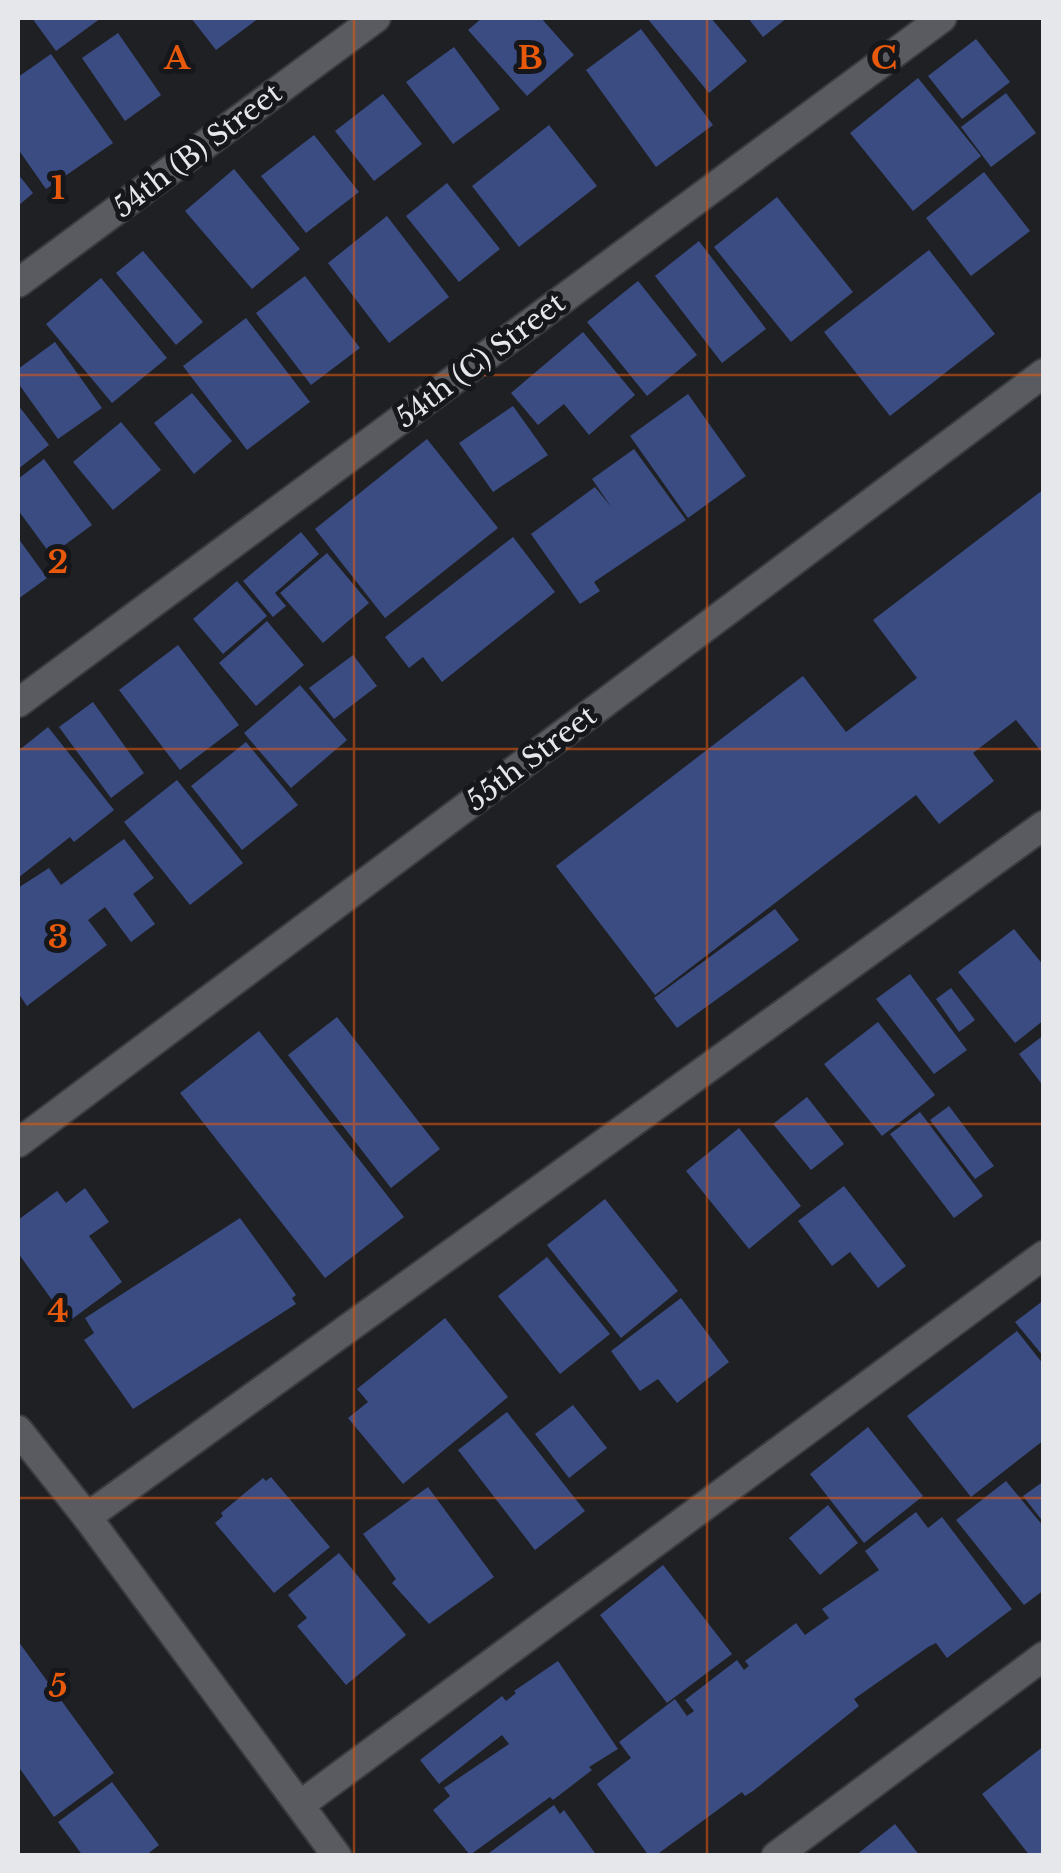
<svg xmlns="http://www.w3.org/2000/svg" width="1061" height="1873" font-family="'Libre Baskerville',serif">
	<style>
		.building { fill: #3b4c83 }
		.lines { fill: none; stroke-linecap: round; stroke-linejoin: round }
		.minor-casing { stroke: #3a3b3e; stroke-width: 32 }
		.secondary-casing { stroke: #3a3b3e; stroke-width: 32 }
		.minor { stroke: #5a5b60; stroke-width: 28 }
		.secondary { stroke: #5a5b60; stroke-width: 28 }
		.grid { fill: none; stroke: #e8590c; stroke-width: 2.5; stroke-opacity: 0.55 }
		.labels { text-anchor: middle; stroke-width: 10; stroke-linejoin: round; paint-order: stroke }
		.street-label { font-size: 28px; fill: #e6e7ea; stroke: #16171b }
		.grid-label { font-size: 32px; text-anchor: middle; font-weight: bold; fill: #e8590c; stroke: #16171b; stroke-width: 10; stroke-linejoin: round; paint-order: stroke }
	</style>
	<rect width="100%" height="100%" fill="#1f2024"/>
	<!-- building -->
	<g class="building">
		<path d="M 32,18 L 101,18 L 56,51 Z"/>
		<path d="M 191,18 L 259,18 L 216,50 Z"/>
		<path d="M 482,18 L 541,18 L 574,55 L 527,96 L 468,30 Z"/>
		<path d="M 647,18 L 711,18 L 747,61 L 709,93 Z"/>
		<path d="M 748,18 L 787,18 L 763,37 Z"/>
		<path d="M 641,29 L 713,125 L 656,167 L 586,70 Z"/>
		<path d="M 118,33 L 161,95 L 125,121 L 82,58 Z"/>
		<path d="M 976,39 L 1010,82 L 962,119 L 928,76 Z"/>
		<path d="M 454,47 L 500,109 L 453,144 L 406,82 Z"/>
		<path d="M 51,54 L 113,143 L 46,189 L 18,149 L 18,77 Z"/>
		<path d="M 918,78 L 981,156 L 913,211 L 850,133 Z"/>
		<path d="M 1006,93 L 1036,133 L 991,167 L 961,127 Z"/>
		<path d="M 383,94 L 422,144 L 374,181 L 335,131 Z"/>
		<path d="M 549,125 L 597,186 L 519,247 L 472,186 Z"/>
		<path d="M 314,135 L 359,192 L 306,233 L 261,176 Z"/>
		<path d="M 234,169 L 300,249 L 252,289 L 185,211 Z"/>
		<path d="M 984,172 L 1030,231 L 971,276 L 926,218 Z"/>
		<path d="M 18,174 L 33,193 L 18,206 Z"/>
		<path d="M 447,183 L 500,249 L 459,282 L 406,216 Z"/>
		<path d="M 777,197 L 853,292 L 791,342 L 714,247 Z"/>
		<path d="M 387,216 L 449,297 L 389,343 L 328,263 Z"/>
		<path d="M 699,241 L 766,329 L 722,363 L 655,276 Z"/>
		<path d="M 929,250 L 995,334 L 890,416 L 824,332 Z"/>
		<path d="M 143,251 L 203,322 L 176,345 L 116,273 Z"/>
		<path d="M 305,276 L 360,348 L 311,385 L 256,313 Z"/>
		<path d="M 101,278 L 167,358 L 112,403 L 46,324 Z"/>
		<path d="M 638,281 L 697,355 L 647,396 L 587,322 Z"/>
		<path d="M 246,318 L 310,402 L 247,450 L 183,366 Z"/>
		<path d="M 583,332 L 635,395 L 589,435 L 564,404 L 538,425 L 511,393 Z"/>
		<path d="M 55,342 L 102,408 L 58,439 L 18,383 L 18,369 Z"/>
		<path d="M 192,393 L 232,441 L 194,474 L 154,423 Z"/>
		<path d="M 688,394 L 746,476 L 688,518 L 630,436 Z"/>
		<path d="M 18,405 L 49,445 L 18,469 Z"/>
		<path d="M 513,406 L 548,455 L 493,492 L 459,443 Z"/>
		<path d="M 121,422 L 161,470 L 113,510 L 73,462 Z"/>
		<path d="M 427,439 L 498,528 L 385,618 L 315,529 Z"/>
		<path d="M 634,449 L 686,520 L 594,582 L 600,591 L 580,604 L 531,534 L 595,487 L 612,508 L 592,479 Z"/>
		<path d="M 44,459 L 92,525 L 51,555 L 18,510 L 18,479 Z"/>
		<path d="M 1044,489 L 1044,755 L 1016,720 L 973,753 L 994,781 L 939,824 L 916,795 L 655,995 L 556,866 L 803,676 L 846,732 L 917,678 L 873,620 Z"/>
		<path d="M 301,532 L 319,554 L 275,593 L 286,606 L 273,617 L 243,581 Z"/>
		<path d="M 513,537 L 555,592 L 442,682 L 423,657 L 409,668 L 385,637 Z"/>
		<path d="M 18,538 L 47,578 L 18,599 Z"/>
		<path d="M 327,553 L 369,603 L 323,643 L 280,593 Z"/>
		<path d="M 237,581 L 267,616 L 223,654 L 193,619 Z"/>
		<path d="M 267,621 L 304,665 L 256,706 L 219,663 Z"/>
		<path d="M 178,645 L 239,725 L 180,770 L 119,690 Z"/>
		<path d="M 353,655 L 377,686 L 334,719 L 309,688 Z"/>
		<path d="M 300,685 L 347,740 L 291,788 L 244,733 Z"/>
		<path d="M 93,702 L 144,773 L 111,798 L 59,727 Z"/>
		<path d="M 48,727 L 114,810 L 74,842 L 70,837 L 18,878 L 18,751 Z"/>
		<path d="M 246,742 L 298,805 L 242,850 L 191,786 Z"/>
		<path d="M 177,780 L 243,863 L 190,905 L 124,822 Z"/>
		<path d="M 124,839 L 154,878 L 133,894 L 155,924 L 131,942 L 105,907 L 88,920 L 107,945 L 27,1006 L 18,993 L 18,888 L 49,868 L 61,885 Z"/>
		<path d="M 775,909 L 799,940 L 677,1028 L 654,998 Z"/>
		<path d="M 1014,929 L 1044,966 L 1044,1020 L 1015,1043 L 958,972 Z"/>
		<path d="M 910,974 L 967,1050 L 934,1074 L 876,999 Z"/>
		<path d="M 951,988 L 975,1020 L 959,1032 L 936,999 Z"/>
		<path d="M 337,1017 L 440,1149 L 391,1188 L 288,1055 Z"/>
		<path d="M 878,1022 L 935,1095 L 882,1136 L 824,1064 Z"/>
		<path d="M 259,1031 L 404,1217 L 325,1278 L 180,1093 Z"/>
		<path d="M 1044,1035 L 1044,1087 L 1019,1054 Z"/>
		<path d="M 807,1097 L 844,1144 L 811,1170 L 773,1124 Z"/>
		<path d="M 949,1106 L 994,1166 L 975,1179 L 930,1120 Z"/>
		<path d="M 920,1112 L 983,1196 L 954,1218 L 890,1134 Z"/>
		<path d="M 739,1128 L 801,1206 L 749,1249 L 686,1171 Z"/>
		<path d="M 844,1186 L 906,1266 L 878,1288 L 850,1252 L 832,1266 L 798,1221 Z"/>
		<path d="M 85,1188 L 109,1222 L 89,1236 L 122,1282 L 68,1322 L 18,1253 L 18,1220 L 57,1191 L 66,1203 Z"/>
		<path d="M 605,1199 L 678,1291 L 621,1338 L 547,1245 Z"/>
		<path d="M 240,1218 L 296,1295 L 292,1298 L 296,1304 L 133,1409 L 84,1340 L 94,1333 L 85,1318 Z"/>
		<path d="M 547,1257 L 610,1334 L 560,1374 L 498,1296 Z"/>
		<path d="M 681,1298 L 729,1362 L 677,1403 L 658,1379 L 640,1391 L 611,1351 Z"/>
		<path d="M 1044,1300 L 1044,1357 L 1015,1322 Z"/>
		<path d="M 445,1318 L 508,1397 L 403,1484 L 348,1418 L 368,1402 L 357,1389 Z"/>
		<path d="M 1017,1331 L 1044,1365 L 1044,1440 L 971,1497 L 907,1416 Z"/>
		<path d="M 573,1405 L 607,1448 L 569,1478 L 535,1434 Z"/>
		<path d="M 507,1412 L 585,1511 L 535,1550 L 458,1450 Z"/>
		<path d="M 868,1427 L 923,1496 L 864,1543 L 810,1474 Z"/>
		<path d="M 271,1477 L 330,1547 L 274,1593 L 215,1523 L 223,1516 L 221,1513 L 263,1478 L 266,1481 Z"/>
		<path d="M 1006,1481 L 1044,1527 L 1044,1590 L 1024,1605 L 956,1520 Z"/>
		<path d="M 1044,1481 L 1044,1523 L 1023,1496 Z"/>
		<path d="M 428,1487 L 494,1577 L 429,1624 L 392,1583 L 396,1579 L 363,1534 Z"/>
		<path d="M 828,1505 L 858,1543 L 820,1575 L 789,1538 Z"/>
		<path d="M 916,1512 L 928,1528 L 942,1517 L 1012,1609 L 947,1658 L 936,1643 L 928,1647 L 854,1699 L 859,1706 L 753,1791 L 745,1796 L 742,1792 L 655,1856 L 649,1856 L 597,1784 L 631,1758 L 619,1742 L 675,1699 L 687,1716 L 694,1711 L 685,1700 L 737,1660 L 744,1670 L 749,1666 L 745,1661 L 796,1623 L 805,1635 L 829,1618 L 822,1609 L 879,1570 L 865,1551 Z"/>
		<path d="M 339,1553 L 406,1635 L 346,1685 L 297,1626 L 307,1618 L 288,1595 Z"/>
		<path d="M 663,1565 L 732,1654 L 667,1703 L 600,1615 Z"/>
		<path d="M 18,1641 L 114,1773 L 54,1817 L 18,1766 Z"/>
		<path d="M 558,1661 L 618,1749 L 589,1767 L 592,1770 L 553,1800 L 550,1797 L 470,1855 L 433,1810 L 450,1796 L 444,1788 L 509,1744 L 502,1735 L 439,1784 L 420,1760 L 502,1696 L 506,1701 L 516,1693 L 514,1691 Z"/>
		<path d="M 1044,1746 L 1044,1856 L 1030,1856 L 982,1794 Z"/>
		<path d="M 112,1782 L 159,1845 L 145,1856 L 83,1856 L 58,1822 Z"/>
		<path d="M 554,1805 L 560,1814 L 564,1810 L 597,1856 L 485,1856 Z"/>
		<path d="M 895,1824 L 920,1856 L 855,1856 Z"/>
	</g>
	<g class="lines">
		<!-- minor casing -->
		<g class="minor-casing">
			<g id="minor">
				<path d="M 18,283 L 376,18"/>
				<path d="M 18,703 L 942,18"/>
				<path d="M 18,1143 L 1044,373"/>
				<path d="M 87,1517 L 1044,825"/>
				<path d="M 300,1805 L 1044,1255"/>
				<path d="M 776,1856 L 1044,1656"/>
			</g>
		</g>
		<!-- secondary casing -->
		<g class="secondary-casing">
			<path id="secondary" d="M 18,1430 L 87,1517 L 337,1856"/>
		</g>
		<!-- minor -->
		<use href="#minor" class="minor"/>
		<!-- secondary -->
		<use href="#secondary" class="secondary"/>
	</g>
	<!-- grid -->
	<path class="grid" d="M 354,18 L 354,1856M 707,18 L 707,1856M 18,375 L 1044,375M 18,749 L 1044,749M 18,1124 L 1044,1124M 18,1498 L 1044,1498"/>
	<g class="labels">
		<!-- street labels -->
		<g class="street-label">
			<text transform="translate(197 150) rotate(-37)" y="10">54th (B) Street</text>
			<text transform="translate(480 360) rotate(-37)" y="10">54th (C) Street</text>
			<text transform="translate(531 758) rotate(-37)" y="10">55th Street</text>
		</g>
	</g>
	<g class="grid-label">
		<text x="177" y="69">A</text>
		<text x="530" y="69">B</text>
		<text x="884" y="69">C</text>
		<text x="58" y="199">1</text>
		<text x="58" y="573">2</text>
		<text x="58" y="948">3</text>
		<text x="58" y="1322">4</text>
		<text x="58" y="1697">5</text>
	</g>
	<!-- border -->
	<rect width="1061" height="1873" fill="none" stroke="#e6e7ea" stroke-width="40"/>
</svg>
